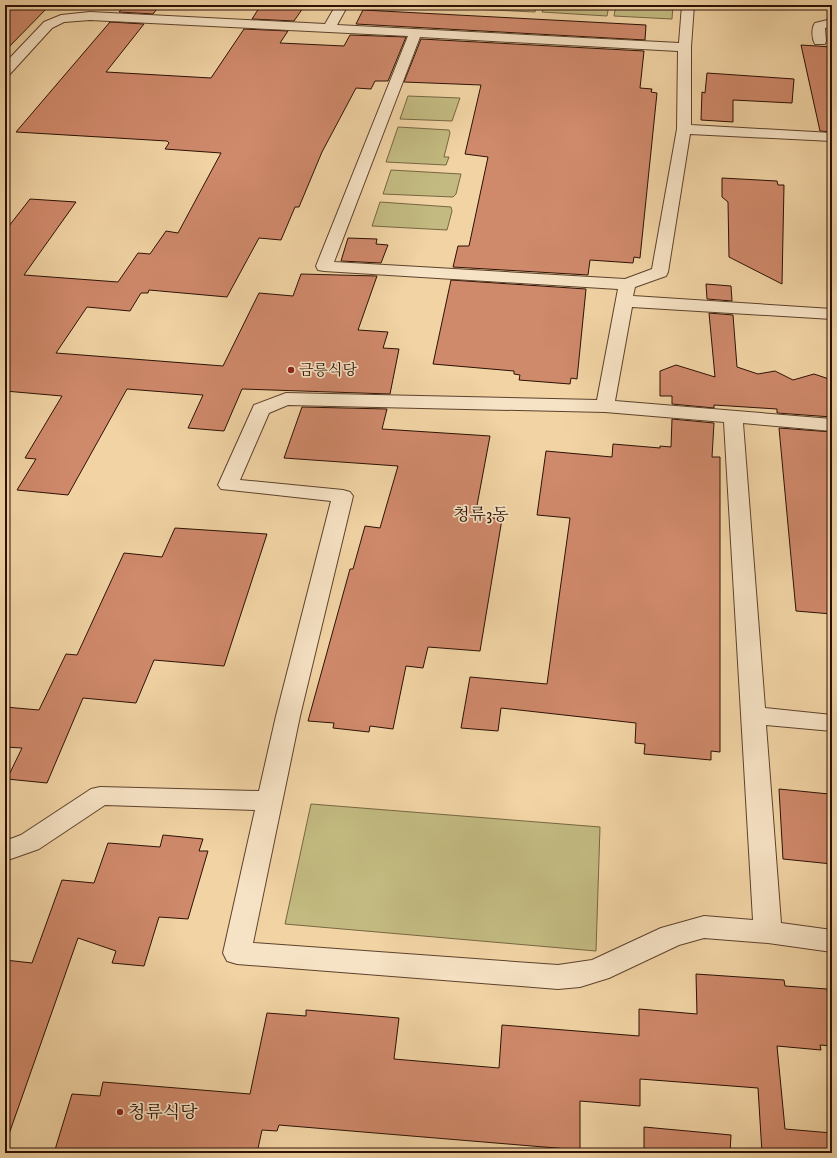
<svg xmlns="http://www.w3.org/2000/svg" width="837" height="1158" font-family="'IM FELL DW Pica','Noto Serif KR',serif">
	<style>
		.green { fill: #c2ba80; stroke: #776642 }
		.building { fill: #cf896b; stroke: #2c1104 }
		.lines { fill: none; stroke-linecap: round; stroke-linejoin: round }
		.minor-casing { stroke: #5d422c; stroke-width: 2 }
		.minor { fill: #f6e2c4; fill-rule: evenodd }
		.poi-dot { fill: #8f2418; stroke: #f6e2c4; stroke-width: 1.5 }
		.labels { text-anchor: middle; stroke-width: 3.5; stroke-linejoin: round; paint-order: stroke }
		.poi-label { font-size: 15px; fill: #2c1104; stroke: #f6e2c4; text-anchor: start }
		.quarter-label { font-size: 17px; fill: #2c1104; stroke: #f6e2c4 }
		.near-poi-label { font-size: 18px; fill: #2c1104; stroke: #f6e2c4; text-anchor: start }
	</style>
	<rect width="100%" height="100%" fill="#f1d3a4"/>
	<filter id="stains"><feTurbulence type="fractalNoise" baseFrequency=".005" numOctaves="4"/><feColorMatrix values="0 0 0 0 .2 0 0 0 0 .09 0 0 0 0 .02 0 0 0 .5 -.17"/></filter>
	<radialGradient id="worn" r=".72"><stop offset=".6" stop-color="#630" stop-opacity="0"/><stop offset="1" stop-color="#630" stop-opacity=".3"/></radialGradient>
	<!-- green -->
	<g class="green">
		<path d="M 430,5 L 537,5 L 535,12 L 429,7 Z"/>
		<path d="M 544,5 L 609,5 L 607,16 L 542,12 Z"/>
		<path d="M 616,5 L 673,5 L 672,19 L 614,16 Z"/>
		<path d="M 408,96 L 460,98 L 452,121 L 400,119 Z"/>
		<path d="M 398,127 L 449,130 L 450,133 L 444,157 L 449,157 L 446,165 L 386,162 Z"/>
		<path d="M 391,170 L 461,174 L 456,194 L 453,197 L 383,194 Z"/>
		<path d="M 380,202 L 451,207 L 452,211 L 447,230 L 372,226 Z"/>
		<path d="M 311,804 L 600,827 L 596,951 L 285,924 Z"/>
	</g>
	<!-- building -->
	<g class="building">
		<path d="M 5,5 L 50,5 L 5,51 Z"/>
		<path d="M 125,5 L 160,5 L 153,14 L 119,12 Z"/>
		<path d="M 261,5 L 305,5 L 294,21 L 252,19 Z"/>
		<path d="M 363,10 L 646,25 L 645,40 L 356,24 Z"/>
		<path d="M 110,22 L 144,24 L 106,72 L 211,78 L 244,29 L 288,31 L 280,43 L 344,46 L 350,35 L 406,37 L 388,81 L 375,81 L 371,89 L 356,88 L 322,152 L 299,207 L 295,207 L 281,240 L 259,238 L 227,297 L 149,290 L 148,293 L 141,293 L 130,311 L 87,307 L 56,353 L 223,366 L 259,293 L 293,296 L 301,274 L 377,276 L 358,330 L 388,332 L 383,348 L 399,349 L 390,394 L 242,389 L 224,431 L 188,428 L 203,395 L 127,389 L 68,495 L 17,490 L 36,459 L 25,458 L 62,396 L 5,391 L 5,231 L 30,199 L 76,202 L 24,275 L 118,282 L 138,253 L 150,254 L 166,231 L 178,233 L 221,153 L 165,149 L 169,143 L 167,141 L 16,132 Z"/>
		<path d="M 421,39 L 644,51 L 640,88 L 652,89 L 651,92 L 657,93 L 640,258 L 634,257 L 633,263 L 590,260 L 588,275 L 453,267 L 458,246 L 469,246 L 488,157 L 465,154 L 481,85 L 404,82 Z"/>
		<path d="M 801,45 L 832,47 L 832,132 L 820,131 Z"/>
		<path d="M 707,73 L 794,79 L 792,103 L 733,100 L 733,122 L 701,120 L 702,92 L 705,93 Z"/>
		<path d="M 722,178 L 777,181 L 778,185 L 784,185 L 782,284 L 729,257 L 728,202 L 722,197 Z"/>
		<path d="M 348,238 L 377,239 L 376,244 L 388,245 L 381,263 L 341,261 Z"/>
		<path d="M 451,280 L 586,289 L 577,379 L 571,378 L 570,384 L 519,380 L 520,375 L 514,374 L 514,371 L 433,364 Z"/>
		<path d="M 706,284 L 731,286 L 732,301 L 707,299 Z"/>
		<path d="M 709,313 L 733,315 L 737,367 L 758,374 L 775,371 L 793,380 L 814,374 L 832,380 L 832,417 L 777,413 L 777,409 L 714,405 L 714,408 L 672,404 L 672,396 L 660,396 L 660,371 L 676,365 L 715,377 Z"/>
		<path d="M 302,407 L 387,409 L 382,429 L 490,436 L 475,516 L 502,519 L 480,651 L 428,647 L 423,668 L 406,666 L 393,729 L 370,726 L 369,732 L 333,728 L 334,723 L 308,721 L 350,569 L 353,569 L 365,526 L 380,528 L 398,466 L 284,458 Z"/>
		<path d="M 672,419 L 714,423 L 712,457 L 720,457 L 720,752 L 711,751 L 711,760 L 644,754 L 645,744 L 635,743 L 636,723 L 501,708 L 498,731 L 461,728 L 470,677 L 547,684 L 570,518 L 537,515 L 546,451 L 612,457 L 613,444 L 660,448 L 660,446 L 671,447 Z"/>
		<path d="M 779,428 L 832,432 L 832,614 L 796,611 Z"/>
		<path d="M 175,528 L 267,534 L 224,666 L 154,660 L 136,703 L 83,698 L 47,783 L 7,779 L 22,748 L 5,747 L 5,707 L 39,710 L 66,654 L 77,655 L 124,553 L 162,557 Z"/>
		<path d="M 779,789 L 829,794 L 832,832 L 832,864 L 783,859 Z"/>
		<path d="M 163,835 L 203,839 L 199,851 L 208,851 L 188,919 L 159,917 L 144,966 L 112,963 L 116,951 L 78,938 L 9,1134 L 5,1134 L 5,960 L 32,963 L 62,880 L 94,883 L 108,843 L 160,847 Z"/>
		<path d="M 696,974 L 784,980 L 785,986 L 827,989 L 832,1025 L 832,1046 L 820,1045 L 821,1050 L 777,1046 L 785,1129 L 832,1133 L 832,1153 L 762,1153 L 758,1088 L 640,1079 L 640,1106 L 580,1101 L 580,1150 L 279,1125 L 277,1131 L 262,1130 L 257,1153 L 54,1153 L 72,1094 L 100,1096 L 103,1082 L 250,1094 L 267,1013 L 306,1016 L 306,1010 L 399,1018 L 394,1059 L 499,1068 L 502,1025 L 639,1036 L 639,1009 L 697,1014 Z"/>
		<path d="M 644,1127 L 731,1135 L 730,1153 L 644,1153 Z"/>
	</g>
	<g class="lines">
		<!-- minor casing -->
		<g class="minor-casing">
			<g id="minor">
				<path d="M 336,5 L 348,5 L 337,25 L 679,43 L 682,5 L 694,5 L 691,47 L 691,125 L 832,133 L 832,141 L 690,134 L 668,272 L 666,276 L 635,287 L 633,296 L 832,309 L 832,319 L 632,307 L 615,401 L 832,419 L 832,431 L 743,423 L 765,708 L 832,715 L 832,731 L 766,725 L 781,923 L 832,930 L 832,952 L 768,943 L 704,938 L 679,945 L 609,978 L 580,987 L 558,989 L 237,964 L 227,961 L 223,953 L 255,810 L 105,805 L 39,849 L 5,861 L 5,841 L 21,835 L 91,789 L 100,787 L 259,791 L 276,716 L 331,501 L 221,489 L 218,485 L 254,405 L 286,393 L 597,400 L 618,289 L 324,271 L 318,270 L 316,266 L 408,36 L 90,20 L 64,22 L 52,28 L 10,74 L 5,75 L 5,63 L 44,22 L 61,15 L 90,12 L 325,24 ZM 420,37 L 678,51 L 677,129 L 652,269 L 625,279 L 334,262 ZM 288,405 L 605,412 L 724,422 L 753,920 L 704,916 L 661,928 L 592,960 L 558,965 L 253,943 L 300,716 L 353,496 L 350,492 L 343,490 L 240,480 L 269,413 Z"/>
				<path d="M 832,19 L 832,27 L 825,28 L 826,41 L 825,44 L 815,44 C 812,39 811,28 815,23 Z"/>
			</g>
		</g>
		<!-- minor -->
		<use href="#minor" class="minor"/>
	</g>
	<!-- markers -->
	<g class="poi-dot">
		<circle cx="291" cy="370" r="4"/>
		<circle cx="120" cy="1112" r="4"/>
	</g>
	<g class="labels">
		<!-- poi labels -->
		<g class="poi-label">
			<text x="299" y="375">금릉식당</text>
		</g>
		<!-- quarter labels -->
		<g class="quarter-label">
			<text x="481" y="520">청류3동</text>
		</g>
		<!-- near-poi labels -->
		<g class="near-poi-label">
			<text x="128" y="1118">청류식당</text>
		</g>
	</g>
	<!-- margin -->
	<rect width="837" height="1158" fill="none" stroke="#f1d3a4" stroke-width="20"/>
	<rect x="6" y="6" width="825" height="1146" fill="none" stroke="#2c1104" stroke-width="2"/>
	<rect x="10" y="10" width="817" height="1138" fill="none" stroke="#2c1104"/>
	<rect width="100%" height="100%" filter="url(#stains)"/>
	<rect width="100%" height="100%" fill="url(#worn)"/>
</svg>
